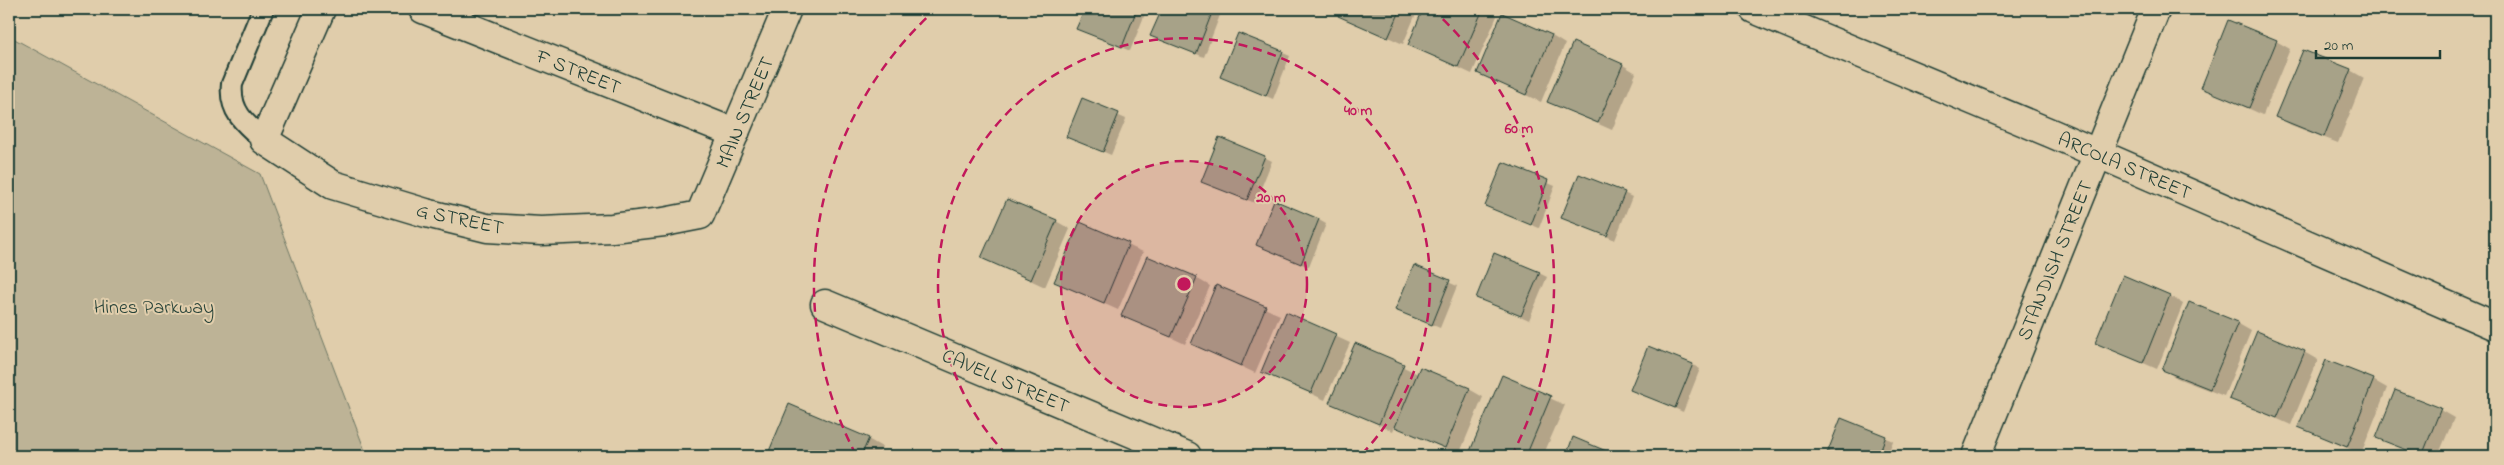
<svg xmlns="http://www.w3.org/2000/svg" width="2504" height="465" font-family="'Indie Flower',sans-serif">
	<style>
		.green { fill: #bdb396; stroke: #6e7865 }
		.shadow { fill: #0003 }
		.building { fill: #a7a288; stroke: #1f3d34 }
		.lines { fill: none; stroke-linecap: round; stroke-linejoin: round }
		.lane-casing { stroke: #1f3d34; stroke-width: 24 }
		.street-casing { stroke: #1f3d34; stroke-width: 31 }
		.lane { stroke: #e0cdab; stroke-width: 20 }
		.street { stroke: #e0cdab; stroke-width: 28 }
		.ring { fill: none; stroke: #c2185b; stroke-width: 2.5; stroke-dasharray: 9 6 }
		.labels { text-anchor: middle; stroke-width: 4; stroke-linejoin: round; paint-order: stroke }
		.street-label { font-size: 20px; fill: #1f3d34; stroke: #e0cdab }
		.park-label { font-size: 20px; fill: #274339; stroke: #e0cdab }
		.centre { fill: #c2185b; stroke: #e0cdab; stroke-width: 2.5 }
		.ring-label { font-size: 15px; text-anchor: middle; font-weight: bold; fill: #c2185b; stroke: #e0cdab; stroke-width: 4; stroke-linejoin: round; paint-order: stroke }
	</style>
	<rect width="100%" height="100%" fill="#e0cdab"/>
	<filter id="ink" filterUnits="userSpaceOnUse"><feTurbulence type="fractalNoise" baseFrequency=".02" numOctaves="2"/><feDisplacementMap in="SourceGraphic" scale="10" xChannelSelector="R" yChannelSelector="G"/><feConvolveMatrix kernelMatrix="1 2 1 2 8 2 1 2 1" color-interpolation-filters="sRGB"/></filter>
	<g filter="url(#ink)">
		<!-- green -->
		<path class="green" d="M 9,36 L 260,174 L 367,456 L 9,456 Z"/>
		<!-- shadow -->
		<g class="shadow">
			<path d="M 1086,9 L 1147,9 L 1130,51 L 1078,28 Z"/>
			<path d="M 1163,9 L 1208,9 L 1220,15 L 1204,57 L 1152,36 Z"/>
			<path d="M 1325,9 L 1335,9 L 1334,12 Z"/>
			<path d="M 1343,9 L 1418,9 L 1403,44 L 1340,15 Z"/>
			<path d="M 1425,9 L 1483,9 L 1497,16 L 1472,74 L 1409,45 Z"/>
			<path d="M 1239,34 L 1290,56 L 1273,99 L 1221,77 Z"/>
			<path d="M 1552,36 L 1565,44 L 1541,102 L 1478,73 Z"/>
			<path d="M 2276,41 L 2290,49 L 2263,115 L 2203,88 Z"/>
			<path d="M 1623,65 L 1636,73 L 1612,130 L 1549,102 Z"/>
			<path d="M 2350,70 L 2364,78 L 2338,143 L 2291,125 L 2277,117 Z"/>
			<path d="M 1082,100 L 1126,119 L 1111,155 L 1067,136 Z"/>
			<path d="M 1264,157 L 1272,161 L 1255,203 L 1210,185 Z"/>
			<path d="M 1504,164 L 1555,186 L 1539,228 L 1487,206 Z"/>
			<path d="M 1624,193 L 1632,197 L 1615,240 L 1563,217 Z"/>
			<path d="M 1319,220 L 1326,224 L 1309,267 L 1258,245 Z"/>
			<path d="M 1056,221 L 1070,229 L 1045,287 L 983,258 Z"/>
			<path d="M 1080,224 L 1143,252 L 1118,310 L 1056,282 Z"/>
			<path d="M 1414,267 L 1457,286 L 1440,328 L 1404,313 Z"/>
			<path d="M 1539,273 L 1547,277 L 1529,320 L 1478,297 Z"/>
			<path d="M 1196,278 L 1210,286 L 1185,344 L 1123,315 Z"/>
			<path d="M 1217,287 L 1280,315 L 1255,373 L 1193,344 Z"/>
			<path d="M 2170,296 L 2183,304 L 2157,369 L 2096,342 Z"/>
			<path d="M 1287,314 L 1350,343 L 1325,400 L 1262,371 Z"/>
			<path d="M 2237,323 L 2251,331 L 2224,396 L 2177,378 L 2164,370 Z"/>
			<path d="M 1356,344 L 1418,374 L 1469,389 L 1483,397 L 1459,455 L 1395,426 L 1393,431 L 1331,402 Z"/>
			<path d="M 2304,352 L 2318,360 L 2291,425 L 2231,398 Z"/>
			<path d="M 1693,365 L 1700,369 L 1683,412 L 1631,389 Z"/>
			<path d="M 1503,377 L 1565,405 L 1543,456 L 1469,456 Z"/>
			<path d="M 2373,380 L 2387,388 L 2361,454 L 2300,427 Z"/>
			<path d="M 2440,410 L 2454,418 L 2438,456 L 2419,456 L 2378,437 Z"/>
			<path d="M 1842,420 L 1893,441 L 1887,456 L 1827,456 Z"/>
			<path d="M 868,439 L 882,447 L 878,456 L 768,456 Z"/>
		</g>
		<!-- building -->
		<g class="building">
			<path d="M 1085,9 L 1137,9 L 1122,47 L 1076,29 Z"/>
			<path d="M 1162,9 L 1213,10 L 1196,54 L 1150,36 Z"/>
			<path d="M 1341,9 L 1401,9 L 1388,38 L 1338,16 Z"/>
			<path d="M 1423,9 L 1483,9 L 1458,67 L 1408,45 Z"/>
			<path d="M 1502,13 L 1552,35 L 1526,95 L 1477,73 Z"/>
			<path d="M 2228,20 L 2277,40 L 2249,108 L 2201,88 Z"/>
			<path d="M 1238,33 L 1283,51 L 1266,96 L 1220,77 Z"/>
			<path d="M 1573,42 L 1623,64 L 1598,123 L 1547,102 Z"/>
			<path d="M 2303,50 L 2351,69 L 2324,137 L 2275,117 Z"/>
			<path d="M 1082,98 L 1119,113 L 1103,152 L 1066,137 Z"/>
			<path d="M 1219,137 L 1265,156 L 1247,200 L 1201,182 Z"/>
			<path d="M 1503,162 L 1548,180 L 1531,225 L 1485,206 Z"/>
			<path d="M 1579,174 L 1625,192 L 1607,236 L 1561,218 Z"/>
			<path d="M 1007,199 L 1057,220 L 1031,280 L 981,258 Z"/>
			<path d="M 1274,200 L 1319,219 L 1301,264 L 1256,245 Z"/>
			<path d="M 1080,222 L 1129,243 L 1104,303 L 1054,282 Z"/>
			<path d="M 1494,253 L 1540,272 L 1521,316 L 1476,298 Z"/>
			<path d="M 1147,256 L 1197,277 L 1171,337 L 1121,316 Z"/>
			<path d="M 1414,265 L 1450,280 L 1432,325 L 1395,310 Z"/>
			<path d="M 2123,275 L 2170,295 L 2143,363 L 2095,343 Z"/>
			<path d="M 1216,285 L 1266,306 L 1241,366 L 1191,344 Z"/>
			<path d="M 2189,302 L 2238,322 L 2210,389 L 2162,370 Z"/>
			<path d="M 1286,312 L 1336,334 L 1311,393 L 1261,372 Z"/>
			<path d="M 2257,331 L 2305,351 L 2277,418 L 2229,399 Z"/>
			<path d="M 1355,343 L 1404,364 L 1379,424 L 1329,403 Z"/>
			<path d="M 1648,346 L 1693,364 L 1675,408 L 1630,390 Z"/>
			<path d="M 2326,360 L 2374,379 L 2347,447 L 2298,427 Z"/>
			<path d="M 1420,367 L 1470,388 L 1445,448 L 1395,427 Z"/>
			<path d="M 1502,375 L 1551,396 L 1526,456 L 1468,456 Z"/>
			<path d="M 2395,390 L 2441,408 L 2422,456 L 2376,438 Z"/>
			<path d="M 789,404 L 869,438 L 861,456 L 767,456 Z"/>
			<path d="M 1841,418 L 1886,436 L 1878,456 L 1826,456 Z"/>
			<path d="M 1573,437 L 1618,456 L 1566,456 Z"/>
		</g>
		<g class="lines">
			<!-- lane casing -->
			<g class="lane-casing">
				<path id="lane" d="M 263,9 L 232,84 C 229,111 245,124 264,140"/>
			</g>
			<!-- street casing -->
			<g class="street-casing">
				<g id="street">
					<path d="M 321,9 L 264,140 L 333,185 L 426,213 L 487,228 L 541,231 L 612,228 L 664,222 L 700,215 L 787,9"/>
					<path d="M 423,9 L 735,133"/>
					<path d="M 1754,9 L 2053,134 L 2495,326"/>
					<path d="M 825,304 L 1187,456"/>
					<path d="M 1976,456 L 2156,9"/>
				</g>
			</g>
			<!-- lane -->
			<use href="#lane" class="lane"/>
			<!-- street -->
			<use href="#street" class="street"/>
		</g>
	</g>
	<!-- distance rings -->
	<circle cx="1184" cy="284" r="123" fill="#c2185b" fill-opacity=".12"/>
	<g class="ring">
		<circle cx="1184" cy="284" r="123"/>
		<path d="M1007 455A246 246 0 1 1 1361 455"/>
		<path d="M856 455A370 370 0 0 1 936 9M1432 9A370 370 0 0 1 1512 455"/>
	</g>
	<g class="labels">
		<!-- street labels -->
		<g class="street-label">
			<text transform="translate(579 71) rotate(22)" y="7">F STREET</text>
			<text transform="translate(744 112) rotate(-67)" y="7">MAIN STREET</text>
			<text transform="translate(2125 165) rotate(23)" y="7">ARCOLA STREET</text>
			<text transform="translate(460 218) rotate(12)" y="7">G STREET</text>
			<text transform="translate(2054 260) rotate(-68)" y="7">STANDISH STREET</text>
			<text transform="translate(1006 380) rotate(23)" y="7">CAVELL STREET</text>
		</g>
		<!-- park labels -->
		<g class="park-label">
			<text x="154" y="313">Hines Parkway</text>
		</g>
	</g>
	<circle cx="1184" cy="284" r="8" class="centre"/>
	<g class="ring-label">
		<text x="1358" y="115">40 m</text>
		<text x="1519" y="133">60 m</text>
		<text x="1271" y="202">20 m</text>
	</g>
	<!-- margin -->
	<rect width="2504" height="465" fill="none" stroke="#e0cdab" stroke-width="30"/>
	<rect x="15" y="15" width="2474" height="435" fill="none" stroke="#1f3d34" stroke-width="2" filter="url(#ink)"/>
	<!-- scale -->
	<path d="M2316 50v8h124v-8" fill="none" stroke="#1f3d34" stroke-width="2.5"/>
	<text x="2324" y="50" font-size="15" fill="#1f3d34" stroke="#e0cdab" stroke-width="4" paint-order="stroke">20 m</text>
</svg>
